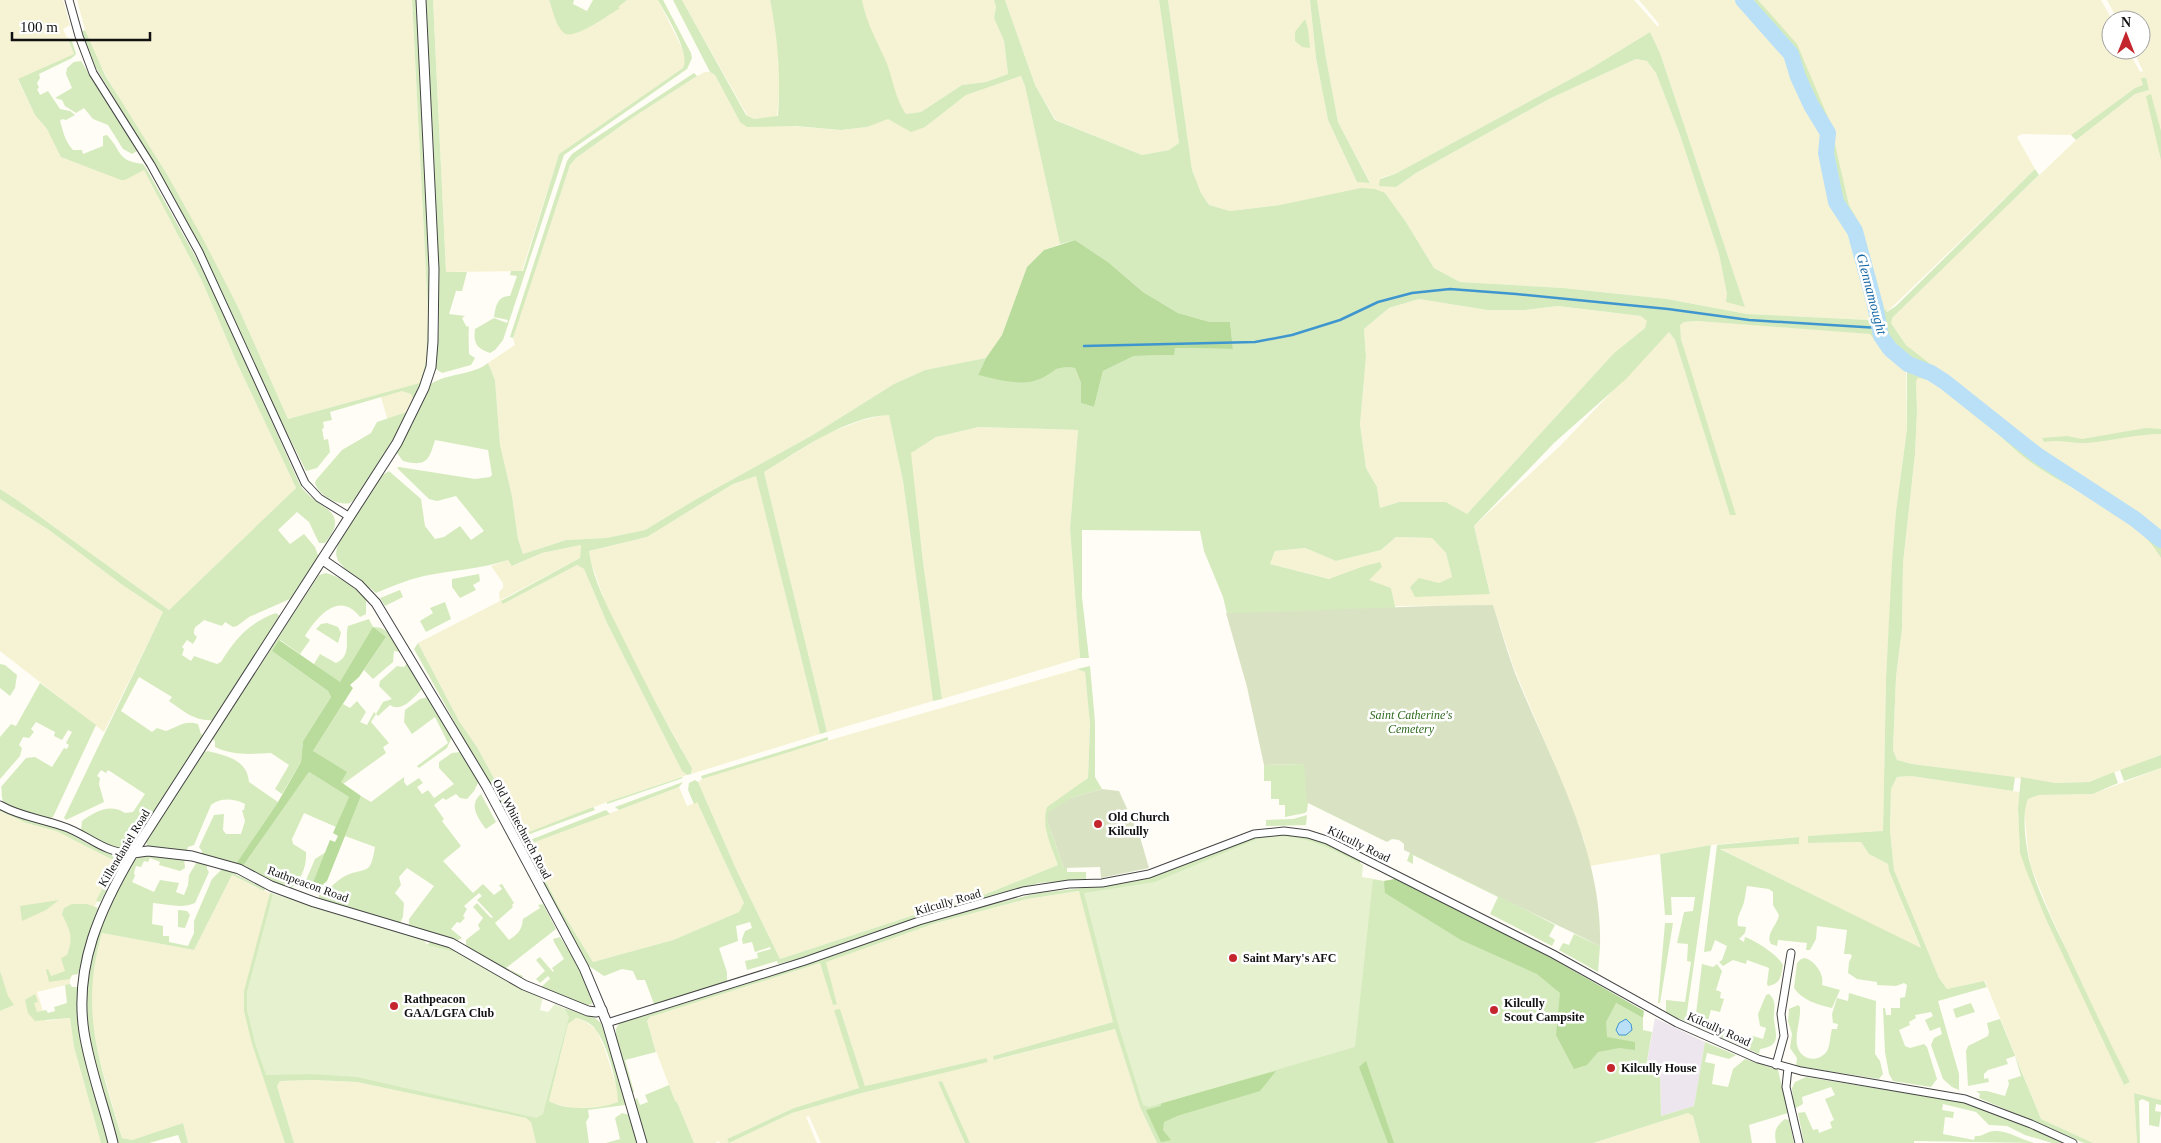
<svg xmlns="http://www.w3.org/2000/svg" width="2161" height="1143" font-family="'Times New Roman',serif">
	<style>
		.industrial { fill: #eee6ef }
		.farmland { fill: #f6f3d4; fill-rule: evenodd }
		.green { fill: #d5ebbd; fill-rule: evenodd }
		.forest { fill: #b9dc9c }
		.cemetery { fill: #d9e3c4 }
		.pitch { fill: #e6f2cf }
		.water { fill: #b9e0f7; stroke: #3f96cf }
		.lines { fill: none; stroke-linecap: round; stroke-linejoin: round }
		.stream { stroke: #3f96cf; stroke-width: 2.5 }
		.river { stroke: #b9e0f7; stroke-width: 16 }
		.minor-casing { stroke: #444; stroke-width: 9 }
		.tertiary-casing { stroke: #444; stroke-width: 11 }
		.minor { stroke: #fff; stroke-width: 7 }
		.tertiary { stroke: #fff; stroke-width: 9 }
		.poi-dot { fill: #c4262e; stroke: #fff; stroke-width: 2 }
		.labels { text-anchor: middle; stroke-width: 5; stroke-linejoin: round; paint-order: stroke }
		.park-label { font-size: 12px; font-style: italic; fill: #2f6b1f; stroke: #fff }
		.poi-label { font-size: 12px; font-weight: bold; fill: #111; stroke: #fff; text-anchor: start }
		.street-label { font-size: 12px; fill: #111; stroke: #fff }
		.water-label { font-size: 14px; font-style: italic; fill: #1768a6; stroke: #fff }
	</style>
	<rect width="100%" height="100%" fill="#fffdf5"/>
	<!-- industrial -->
	<path class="industrial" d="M 1655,1018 L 1705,1042 L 1694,1106 L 1661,1116 L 1660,1077 L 1645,1073 Z"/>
	<!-- farmland -->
	<g class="farmland">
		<path d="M 0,0 L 63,0 L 70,25 L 63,29 L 74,54 L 18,80 L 35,115 L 47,129 L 65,159 L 144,170 L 202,281 L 237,363 L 296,488 L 169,610 L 17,500 L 0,489 Z"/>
		<path d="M 77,0 L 412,0 L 428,312 L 426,361 L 420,383 L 393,438 L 380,394 L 288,419 L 238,307 L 168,176 L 123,105 L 95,56 L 86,33 Z"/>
		<path d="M 433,0 L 549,0 L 559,26 L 617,7 L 627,0 L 658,0 L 686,56 L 686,63 L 683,68 L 559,154 L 522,271 L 446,272 Z"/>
		<path d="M 682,0 L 770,0 L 777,31 L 780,86 L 777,117 L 754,119 L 747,115 Z"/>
		<path d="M 862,0 L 994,0 L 996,7 L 994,18 L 1004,41 L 1008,74 L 986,82 L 962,85 L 921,112 L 906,114 L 898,103 L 885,60 L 876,43 L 864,12 Z"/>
		<path d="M 1005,0 L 1159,0 L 1179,143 L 1169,150 L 1142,155 L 1056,120 L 1035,85 Z"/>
		<path d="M 1168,0 L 1310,0 L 1316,58 L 1328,120 L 1357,182 L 1370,182 L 1338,122 L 1326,58 L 1317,0 L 1634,0 L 1658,27 L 1659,24 L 1639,0 L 1737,0 L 1787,55 L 1809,109 L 1821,129 L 1823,139 L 1822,155 L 1833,201 L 1851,232 L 1873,316 L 1869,320 L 1747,314 L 1667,299 L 1563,288 L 1460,282 L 1434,268 L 1406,222 L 1385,193 L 1230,211 L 1209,205 L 1201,193 L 1192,170 ZM 1650,32 L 1660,53 L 1745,307 L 1727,294 L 1719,254 L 1680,135 L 1656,73 L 1647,61 L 1636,59 L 1549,99 L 1416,173 L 1396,187 L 1380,178 L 1395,174 L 1593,67 Z"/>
		<path d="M 1758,0 L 2101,0 L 2112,20 L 2111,50 L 2128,50 L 2140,72 L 2143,71 L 2133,50 L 2141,50 L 2141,20 L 2118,20 L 2107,0 L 2161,0 L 2161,531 L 2150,521 L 2042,454 L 2019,437 L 1942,373 L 1906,345 L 1891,323 L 1893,317 L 1926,284 L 2076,140 L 2135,94 L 2149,90 L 2144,85 L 2135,88 L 2071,135 L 2022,134 L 2017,137 L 2035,169 L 1887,312 L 1884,309 L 1861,226 L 1849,205 L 1830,122 L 1814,87 Z"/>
		<path d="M 705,72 L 710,72 L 715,75 L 740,122 L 841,130 L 867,127 L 888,118 L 898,124 L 925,127 L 965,95 L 1021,76 L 1025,86 L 1060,244 L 1044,250 L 1027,267 L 1002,335 L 986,358 L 925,370 L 894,384 L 811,436 L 693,501 L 645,530 L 606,538 L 566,540 L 523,554 L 518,539 L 512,496 L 500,445 L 495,380 L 488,363 L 515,345 L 513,338 L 523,304 L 570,165 L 576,158 L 632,118 L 697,76 Z"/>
		<path d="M 1419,299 L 1487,310 L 1525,310 L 1558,306 L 1641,316 L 1648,321 L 1645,328 L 1614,353 L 1467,514 L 1446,502 L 1399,502 L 1380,508 L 1377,487 L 1366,468 L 1360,424 L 1366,357 L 1364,329 L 1389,308 Z"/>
		<path d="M 1697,321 L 1864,333 L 1871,334 L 1882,348 L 1906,367 L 1907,429 L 1896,511 L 1886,678 L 1883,832 L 1808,836 L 1808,843 L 1861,842 L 1869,854 L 1888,864 L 1889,871 L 1921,949 L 1719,848 L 1799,844 L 1798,837 L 1711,845 L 1590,866 L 1584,840 L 1560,777 L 1515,671 L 1493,605 L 1395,606 L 1391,588 L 1369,581 L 1361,567 L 1330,579 L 1270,564 L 1275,551 L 1305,548 L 1336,561 L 1381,550 L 1396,537 L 1432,538 L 1446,553 L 1452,577 L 1439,583 L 1410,587 L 1490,593 L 1474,526 L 1561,445 L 1669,332 L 1675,340 L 1730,515 L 1681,339 L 1679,325 L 1684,322 Z"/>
		<path d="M 1918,378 L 1923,378 L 1939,387 L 1979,416 L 2011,447 L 2034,465 L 2133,524 L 2153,544 L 2161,558 L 2161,755 L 2089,782 L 2055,783 L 1912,764 L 1897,760 L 1893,750 L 1896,677 L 1902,629 L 1903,563 L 1915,454 L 1917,411 L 1916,381 Z"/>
		<path d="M 889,414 L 903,481 L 933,701 L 827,732 L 764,472 L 828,433 L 863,420 Z"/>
		<path d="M 979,427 L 1078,430 L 1070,529 L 1080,658 L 942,699 L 923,562 L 910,453 L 936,437 Z"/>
		<path d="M 756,475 L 820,734 L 691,774 L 692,768 L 641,676 L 605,602 L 591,562 L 589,551 L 647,537 L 733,484 Z"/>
		<path d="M 0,499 L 49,530 L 121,584 L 163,612 L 104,732 L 0,651 Z"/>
		<path d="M 581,545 L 580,558 L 501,600 L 503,604 L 577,565 L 584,569 L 607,623 L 682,771 L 687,775 L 607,802 L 524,834 L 477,747 L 459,721 L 418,643 L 500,601 L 499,592 L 503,588 L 503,583 L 491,566 L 508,560 L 513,566 L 542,553 Z"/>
		<path d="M 1077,669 L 1085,672 L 1090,725 L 1088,778 L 1076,787 L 1046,832 L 1058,865 L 986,894 L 926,911 L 780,959 L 737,871 L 698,782 L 702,779 L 753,762 Z"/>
		<path d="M 2161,768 L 2161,1100 L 2134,1093 L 2137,1143 L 2093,1143 L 2041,1119 L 1985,981 L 1947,989 L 1939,978 L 1894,870 L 1890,830 L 1891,789 L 1897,777 L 1911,776 L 2020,792 L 2018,808 L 2020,852 L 2124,1085 L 2130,1082 L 2103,1030 L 2050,914 L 2031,867 L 2028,851 L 2024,808 L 2028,799 L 2039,795 L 2093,794 Z"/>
		<path d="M 679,787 L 687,806 L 697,802 L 744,903 L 742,908 L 739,912 L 673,940 L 593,962 L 559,907 L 527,845 Z"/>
		<path d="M 0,811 L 26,823 L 56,831 L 115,861 L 87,924 L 75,974 L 70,977 L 70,984 L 37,992 L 46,1021 L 70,1018 L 74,1047 L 101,1143 L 0,1143 L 0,1011 L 14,1005 L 0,999 Z"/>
		<path d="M 232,875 L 255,887 L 273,894 L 247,992 L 288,1143 L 188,1143 L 183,1123 L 132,1140 L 122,1138 L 99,1058 L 92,1022 L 92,981 L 96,955 L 102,933 L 194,950 Z"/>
		<path d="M 1080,891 L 1113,1022 L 993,1056 L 995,1060 L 1115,1029 L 1140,1107 L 1157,1143 L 970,1143 L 942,1081 L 938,1082 L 965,1143 L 821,1143 L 809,1116 L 806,1117 L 817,1143 L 720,1143 L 719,1141 L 715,1143 L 694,1143 L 677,1102 L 675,1101 L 656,1051 L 647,1021 L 650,1017 L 820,963 L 833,1004 L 837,1003 L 825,962 L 936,923 L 1027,899 ZM 840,1009 L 865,1086 L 986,1058 L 987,1062 L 858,1094 L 792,1113 L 729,1143 L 727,1139 L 794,1108 L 859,1088 Z"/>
		<path d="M 575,1018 L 584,1021 L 596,1029 L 604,1047 L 618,1091 L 618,1102 L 609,1106 L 576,1108 L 554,1104 L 549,1101 L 568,1024 Z"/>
		<path d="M 314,1080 L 357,1082 L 526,1118 L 531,1121 L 536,1143 L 294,1143 L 277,1086 L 280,1081 Z"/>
		<path d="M 1688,1113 L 1693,1116 L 1700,1143 L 1593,1143 Z"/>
	</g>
	<!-- green -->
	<g class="green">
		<path d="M 412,0 L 416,0 C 421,84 426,169 428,253 C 429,295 435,340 423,381 C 412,423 381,460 359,496 L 350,503 C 338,506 319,496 315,483 L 316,480 L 342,450 L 371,433 L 377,422 L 407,412 L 413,399 L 411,394 L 402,391 L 330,412 L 332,420 L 323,422 L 324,428 L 322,429 L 324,440 L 328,439 L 330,452 L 317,468 L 306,471 L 281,421 L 202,250 L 172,194 L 96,68 L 81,32 L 85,30 L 105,75 L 168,176 L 203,239 L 238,307 L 288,419 L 420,383 L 426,361 L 428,312 Z"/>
		<path d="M 425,0 L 433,0 L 446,272 L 467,272 L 462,291 L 456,291 L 449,314 L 465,316 L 462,318 L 466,326 L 469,327 C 468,336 469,345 469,354 L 475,358 L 471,365 L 442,373 L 436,369 L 436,365 L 439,325 L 438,274 Z"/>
		<path d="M 549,0 L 574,0 L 573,4 L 587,11 L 593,0 L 627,0 L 618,7 L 620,8 C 610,14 573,41 564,33 C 555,25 553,10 549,0 Z"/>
		<path d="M 658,0 L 663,0 L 691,53 L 692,58 L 687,69 L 564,155 L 503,340 L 495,350 L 490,353 C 477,348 473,344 475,329 L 494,318 L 507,323 L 508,320 L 494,317 C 496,306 497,296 510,296 L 517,276 L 510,275 L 511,271 L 523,271 L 559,154 L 683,68 C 691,53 666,15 658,0 Z"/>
		<path d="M 673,0 L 682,0 L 746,115 L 754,119 L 778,116 C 781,77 778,39 770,0 L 862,0 C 866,22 876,39 885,59 C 893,77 894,97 906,114 L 921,112 L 962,85 L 986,82 L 1008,74 L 1004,41 L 994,18 L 996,7 L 994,0 L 1005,0 L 1035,85 L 1055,120 L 1142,155 L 1169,150 L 1179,143 L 1159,0 L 1168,0 L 1192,170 L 1201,193 L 1209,205 L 1230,211 L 1280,205 L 1361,188 L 1375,189 L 1385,193 L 1406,222 L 1434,268 L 1460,282 L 1563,288 L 1667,299 L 1747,314 L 1869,320 L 1873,315 L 1851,232 L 1833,201 L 1822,155 L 1823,139 L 1821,129 L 1809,109 L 1787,55 L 1737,0 L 1758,0 L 1797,44 L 1830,122 L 1849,205 L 1861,226 L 1884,308 L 1887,312 L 1896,306 L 2035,169 L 2039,175 L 1893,317 L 1891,323 L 1906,345 L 1942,373 L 2019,437 L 2042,454 L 2150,521 L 2161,531 L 2161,558 C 2133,510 2077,495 2033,464 C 2011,449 1994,428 1973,412 C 1960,403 1933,377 1918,378 L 1916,381 L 1917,411 L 1915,454 L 1903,563 L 1902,629 L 1896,677 L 1893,750 L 1897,760 L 1912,764 L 2015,777 L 2013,791 L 1911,776 L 1897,777 L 1891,789 L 1890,830 L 1894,870 L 1939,978 L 1947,989 L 1984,981 L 1987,987 L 1938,1001 L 1959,1074 L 1959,1090 L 1952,1087 L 1943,1079 L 1931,1045 L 1934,1038 L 1942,1034 L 1940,1027 L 1930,1031 L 1925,1020 L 1933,1016 L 1931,1012 L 1915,1015 L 1916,1018 L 1909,1022 L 1910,1025 L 1899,1030 L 1905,1046 L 1910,1048 L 1924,1044 L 1927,1047 L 1937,1079 L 1931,1087 L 1893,1081 L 1889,1074 L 1885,1052 L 1883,1008 L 1885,1008 L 1886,1015 L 1891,1015 L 1891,1008 L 1900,1008 L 1900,998 L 1905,997 L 1907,985 L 1904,983 L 1896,986 L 1877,985 L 1877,982 L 1857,979 L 1848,973 L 1849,962 L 1852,956 L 1850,954 L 1844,954 L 1847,930 L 1817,926 L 1816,939 L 1810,950 L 1806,950 L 1807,943 L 1778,940 L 1777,946 L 1771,944 C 1765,934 1777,926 1779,915 L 1773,905 L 1773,892 L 1769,889 L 1747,886 C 1746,891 1745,897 1744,902 C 1742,911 1736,916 1738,926 L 1746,927 L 1745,933 L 1739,939 L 1744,942 L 1745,937 C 1756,941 1778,955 1783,965 C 1781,976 1781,984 1768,986 L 1767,984 L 1769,968 L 1747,960 L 1746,964 L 1733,960 L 1723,966 L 1719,962 L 1722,960 L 1727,946 L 1715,940 L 1711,951 L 1704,952 L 1717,845 L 1799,837 L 1799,844 L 1720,849 L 1921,948 L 1889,871 L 1888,864 L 1869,854 L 1861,842 L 1808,843 L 1808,836 L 1883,831 L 1886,678 L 1892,562 L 1896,511 L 1907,429 L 1907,370 L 1906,367 L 1882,348 L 1870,334 L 1697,321 L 1684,322 L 1680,325 L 1681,339 L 1736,515 L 1730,515 L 1675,340 L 1669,332 L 1626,379 L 1554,443 L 1474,526 L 1490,594 L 1415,597 L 1410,587 L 1419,578 L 1439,583 L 1452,577 L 1446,553 L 1432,538 L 1396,537 L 1381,550 L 1336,561 L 1305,548 L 1275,551 L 1270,564 L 1329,579 L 1361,567 L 1380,562 L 1382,567 L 1369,580 L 1391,588 L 1395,606 L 1396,620 L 1230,626 L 1223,597 L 1204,551 L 1200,531 L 1082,530 L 1082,597 L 1089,658 L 1080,658 L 1070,529 L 1078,430 L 979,427 L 936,437 L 911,453 L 923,562 L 942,699 L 933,701 L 903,481 L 889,415 C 845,417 801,450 764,472 L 827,732 L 820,734 L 756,476 L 733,484 L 647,537 L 589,551 C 593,581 609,609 622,636 C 644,681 667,725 692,768 L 691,774 L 687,775 L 682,771 L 607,623 L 584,569 L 577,565 L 503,604 L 501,601 L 580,558 L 581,545 L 542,553 L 512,566 L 508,560 C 481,569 452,570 424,576 C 407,580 392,586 376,593 C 368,585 340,568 337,558 C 335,553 337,547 339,542 L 381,476 L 389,471 L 421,499 L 425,526 L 435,539 L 444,537 L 460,526 L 471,540 L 484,531 L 456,496 L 437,501 L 429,499 L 397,468 L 399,467 L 475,479 L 490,477 L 492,475 L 488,450 L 435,440 C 429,461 426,467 403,461 L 397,453 L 431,384 C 447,373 474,375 488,363 L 495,380 L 500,445 L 512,496 L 518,539 L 523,554 L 566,540 L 606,538 L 645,530 L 693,501 L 811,436 L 894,384 L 925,370 L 986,358 L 978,375 L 1039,379 L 1059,367 L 1075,368 L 1081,383 L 1081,403 L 1094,407 L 1103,371 L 1134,356 L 1174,355 L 1174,348 L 1233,349 L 1230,322 L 1210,322 L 1178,313 L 1143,292 L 1108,262 L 1075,240 L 1060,244 L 1025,86 L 1021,76 L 966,95 L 925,127 L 911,132 L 888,119 L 867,127 L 841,130 L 795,126 L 747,127 L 740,122 L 715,75 L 710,72 ZM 1419,299 L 1487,310 L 1525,310 L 1558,306 L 1641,316 L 1647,321 L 1645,328 L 1614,353 L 1467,514 L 1446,502 L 1399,502 L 1380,508 L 1377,487 L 1366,468 L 1360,424 L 1366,357 L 1364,329 L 1389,308 Z"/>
		<path d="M 1310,0 L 1317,0 L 1326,58 L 1338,122 L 1370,183 L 1357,182 L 1328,120 L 1316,58 Z"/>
		<path d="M 1305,19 L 1308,29 L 1310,48 L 1302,47 L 1295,41 L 1295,32 Z"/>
		<path d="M 1650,32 L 1660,53 L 1745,307 L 1726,302 L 1727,294 L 1719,254 L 1680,135 L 1656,73 L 1647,61 L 1636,59 L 1549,99 L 1416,173 L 1396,187 L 1379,186 L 1380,179 L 1395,174 L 1593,67 Z"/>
		<path d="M 67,37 L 72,41 L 76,54 L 72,58 L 39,74 L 40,78 L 37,83 L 39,88 L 37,89 L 40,95 L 48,91 L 60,109 L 70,111 L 75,115 L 66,120 L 62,119 L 60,121 C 64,134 64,139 73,150 L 82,150 L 83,154 L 103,146 L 103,136 L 107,135 C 122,151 117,161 143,164 L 146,168 L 208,279 L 300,485 C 316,510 353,509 325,543 L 319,543 L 309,522 L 297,512 L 278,530 L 290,544 L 304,534 L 315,547 L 319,558 L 292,600 L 290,599 L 249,617 L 237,626 L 233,627 L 225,622 L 222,626 L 204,620 C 200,625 193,625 194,634 L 197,637 L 193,644 L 187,640 L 182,647 L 184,649 L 182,655 L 191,661 L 194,656 L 217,664 L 221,662 C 235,639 250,622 276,613 L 281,617 L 215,720 C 195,722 185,712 169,701 L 172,697 L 139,677 L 121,711 L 152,732 L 157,728 L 166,731 C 178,727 184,720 198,724 L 201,734 L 203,735 L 132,846 C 118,856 91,840 81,830 L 82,821 C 95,811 111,803 125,813 L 133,812 L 145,794 L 108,770 L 106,773 L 101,770 L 97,776 L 100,778 L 99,784 L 104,802 L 66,820 L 64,818 L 163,612 L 121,584 L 49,530 L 0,499 L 0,489 L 17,500 L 169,610 L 296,488 L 237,363 L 202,281 L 144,170 L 125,180 L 121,180 L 61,157 L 47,129 L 35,115 L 18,79 L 74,54 Z"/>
		<path d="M 81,61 L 137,151 L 132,154 L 123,149 L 108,125 L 93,119 L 84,108 L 76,113 L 65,106 L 62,100 L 55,98 L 72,88 L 66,74 L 67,68 L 74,62 Z"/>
		<path d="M 694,73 L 697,76 L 632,118 L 576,158 L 570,165 L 513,338 L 510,337 L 567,161 L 572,154 L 592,140 Z"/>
		<path d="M 2141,78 L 2146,78 L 2149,90 L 2135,94 L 2076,140 L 2071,135 L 2135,88 L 2143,85 Z"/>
		<path d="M 2151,94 L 2161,131 L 2161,160 L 2146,96 Z"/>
		<path d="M 2146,428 L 2161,429 L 2161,434 C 2136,434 2112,441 2087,443 C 2073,444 2059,439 2044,442 L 2042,438 L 2067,436 L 2082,439 Z"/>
		<path d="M 326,573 C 341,577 355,588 366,599 L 366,614 L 360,617 C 339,590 317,617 305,636 L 310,640 L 300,654 L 280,640 L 272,651 L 328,691 L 331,697 L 303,741 L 301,762 L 282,794 L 275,789 L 289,765 L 271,753 C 251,754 234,756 215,747 L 215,741 L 212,739 L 315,581 L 319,575 Z"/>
		<path d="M 479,574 L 480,581 L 473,585 L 476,590 L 460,598 L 452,587 L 452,579 Z"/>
		<path d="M 400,590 L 403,597 L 385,606 L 380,598 Z"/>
		<path d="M 445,602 L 451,619 L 426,632 L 420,621 L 433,613 L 430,608 Z"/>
		<path d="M 369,619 L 373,627 C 388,626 394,640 401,652 L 394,651 L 393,662 L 373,679 L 364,670 L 386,637 L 340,683 L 314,664 L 320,654 L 336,663 C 353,655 344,639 348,626 Z"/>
		<path d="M 327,623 L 338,627 L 341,633 L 338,643 L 316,629 L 321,624 Z"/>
		<path d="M 418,643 L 459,721 L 477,747 L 524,834 L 593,807 L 595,810 L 519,838 L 414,649 Z"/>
		<path d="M 407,663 L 422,689 C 414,697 402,713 390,705 L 378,716 L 376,714 L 371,722 L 389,743 L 383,747 L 386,753 L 343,784 L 313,751 L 343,704 L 350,708 L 357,701 L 366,712 L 360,722 L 367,725 L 374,712 L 376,714 L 383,702 L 392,699 L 379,686 L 380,681 L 397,666 L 404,667 Z"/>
		<path d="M 0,664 L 5,665 L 17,675 L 15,688 L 10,696 L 0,688 Z"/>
		<path d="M 1090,666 L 1095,722 L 1095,777 L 1102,789 L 1071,798 L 1047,820 L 1064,868 L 1067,868 L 1067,872 L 1086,872 L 1086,879 L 1039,883 L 1016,889 L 925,916 L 814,955 L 778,964 L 777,961 L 747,970 L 745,961 L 758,958 L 757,953 L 771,949 L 770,947 L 755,952 L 752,942 L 743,944 L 742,939 L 745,931 L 752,928 L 750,922 L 736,926 L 738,941 L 719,948 L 727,972 L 727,981 L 650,1007 L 654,1004 L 645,980 L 637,980 L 633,971 L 622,969 L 604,976 L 589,966 L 570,934 L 523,846 L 525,842 L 606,810 L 610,814 L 527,845 L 559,907 L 593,962 L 673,940 L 739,912 L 744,903 L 697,802 L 694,804 L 688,790 L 689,783 L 695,780 L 698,782 L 737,871 L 780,959 L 926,911 L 986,894 L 1058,865 C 1051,845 1041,828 1047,807 L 1088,778 L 1090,725 L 1085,672 L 1077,669 Z"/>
		<path d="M 40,683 L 96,725 L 53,817 L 48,819 C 35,816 13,813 4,802 C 0,797 3,792 1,787 L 26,758 L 35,757 L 52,767 L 64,748 L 67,749 L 69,745 L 66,743 L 72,732 L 68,730 L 62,740 L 54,736 L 55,732 L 36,722 L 31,729 L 34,732 L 29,738 L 23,737 L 19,745 L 22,748 L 20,756 L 0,779 L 0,737 L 11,724 L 16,726 Z"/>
		<path d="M 428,697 L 452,737 L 447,748 L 419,768 L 417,766 L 448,743 L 435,717 L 412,734 L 404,722 L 405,710 L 420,699 Z"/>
		<path d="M 828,737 L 828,740 L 702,779 L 701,776 Z"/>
		<path d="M 208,751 C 226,756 247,759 249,782 L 278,802 L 237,863 L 243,866 L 309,772 L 349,797 L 336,827 L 304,813 L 292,839 L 293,844 L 306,852 C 307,866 301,881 290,889 L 202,855 L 202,851 L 199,847 L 214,815 L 224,814 L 223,830 L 226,834 L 241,834 L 245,821 L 242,810 L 244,810 L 245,804 C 235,799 221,797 211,805 L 194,845 L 188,847 L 186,853 L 147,847 L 146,840 L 204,752 Z"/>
		<path d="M 460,752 L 479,781 L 474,791 L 467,799 L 460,798 L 456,794 L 446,800 L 443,798 L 434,805 L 444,819 L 442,821 L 461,846 L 443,861 L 473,893 L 483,884 L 494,895 L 502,889 L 499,885 L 502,884 L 514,903 L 512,905 L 513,907 L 495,923 L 509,940 C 518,934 522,930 523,919 L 540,908 L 538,905 L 543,904 L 556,929 L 506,968 L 523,976 L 521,979 L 466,948 L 466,940 L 480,929 L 478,925 L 483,918 L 473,907 L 477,903 L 491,918 L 493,917 L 477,900 L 482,896 L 479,893 L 464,906 L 467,909 L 463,916 L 465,918 L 460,923 L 457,922 L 451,929 L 462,938 L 456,941 L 409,926 L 409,919 L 434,886 L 407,868 L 399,877 L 401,885 L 395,893 L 404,903 L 403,917 L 400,923 L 396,923 L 319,898 L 319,894 C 328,891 336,881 345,876 C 367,866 370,877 375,847 L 345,836 L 361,796 L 371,802 L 404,777 L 404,782 L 407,786 L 419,778 L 423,783 L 417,787 L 422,794 L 428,790 L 434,798 L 454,784 L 439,768 L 439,762 L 452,753 Z"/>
		<path d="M 2161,755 L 2161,768 L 2124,781 L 2120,770 Z"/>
		<path d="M 1304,764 L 1383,840 L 1308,803 L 1307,811 L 1305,813 L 1285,817 L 1285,805 L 1279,805 L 1279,799 L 1271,799 L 1271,781 L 1264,781 L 1264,765 Z"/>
		<path d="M 2114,772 L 2118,783 L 2093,794 L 2039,795 L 2028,799 C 2021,815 2026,849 2031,867 C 2040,896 2054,924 2067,951 C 2087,995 2108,1039 2130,1082 L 2124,1085 L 2045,917 L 2026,870 L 2020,853 L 2018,808 L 2021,777 L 2055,783 L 2089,782 Z"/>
		<path d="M 682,777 L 683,778 L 607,804 L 607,802 Z"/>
		<path d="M 683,782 L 679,787 L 619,810 L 615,807 Z"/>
		<path d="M 481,794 L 496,822 L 486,829 C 478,818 468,805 481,794 Z"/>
		<path d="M 0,808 L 25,820 L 65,830 L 88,844 L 110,853 L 121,855 L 121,863 L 100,902 L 96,901 L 111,872 L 115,861 L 56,831 L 26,823 L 0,811 Z"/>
		<path d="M 1307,815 L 1306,825 L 1266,826 L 1266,820 L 1293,819 Z"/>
		<path d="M 1283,833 L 1317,839 L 1360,860 L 1360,863 L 1363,865 L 1321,878 L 1367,878 L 1384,881 L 1395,879 L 1551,958 L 1616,1003 L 1643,1018 L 1643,1030 L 1652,1032 L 1645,1073 L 1660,1076 L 1661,1116 L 1694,1106 L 1705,1042 L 1736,1055 L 1729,1059 L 1707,1053 L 1705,1062 L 1715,1064 L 1712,1084 L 1728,1087 L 1733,1069 L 1745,1059 L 1778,1070 L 1788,1113 L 1749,1125 L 1752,1143 L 1700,1143 L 1693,1116 L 1688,1113 L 1593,1143 L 1157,1143 L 1140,1107 L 1115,1029 L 994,1060 L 993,1056 L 1113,1022 L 1079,891 L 1027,899 L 936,923 L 826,962 L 837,1004 L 833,1005 L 820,963 L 650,1017 L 647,1021 L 656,1052 L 625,1060 L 634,1092 L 632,1093 L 616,1038 L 616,1029 L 620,1022 L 641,1017 L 824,959 L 912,926 L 946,916 L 1038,893 L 1101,886 L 1152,877 L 1248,840 Z"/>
		<path d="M 1711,845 L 1686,1019 L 1695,1022 L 1702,964 L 1713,967 L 1717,964 L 1722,971 L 1716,990 L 1721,992 L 1720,998 L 1724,999 L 1720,1012 L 1711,1010 L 1707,1024 L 1744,1038 L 1753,1036 L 1763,1039 L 1766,1028 L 1760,1026 L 1758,1014 L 1766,995 L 1769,994 C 1778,1002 1773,1009 1774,1020 C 1776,1036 1781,1046 1760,1049 L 1759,1054 L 1666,1013 L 1666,1000 L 1685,1002 L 1691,962 L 1687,961 L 1688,944 L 1677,943 L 1684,912 L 1693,911 L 1695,897 L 1671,897 L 1672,915 L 1665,915 L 1660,854 Z"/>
		<path d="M 1411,850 L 1561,928 L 1555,925 L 1549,936 L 1555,940 L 1552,946 L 1490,914 L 1498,897 L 1413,855 L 1413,864 L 1407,861 Z"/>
		<path d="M 326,852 L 310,890 L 303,887 L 315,859 Z"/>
		<path d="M 143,855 L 184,858 L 185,868 L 180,871 L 159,865 L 160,862 L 150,858 L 148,862 L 144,861 L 141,867 L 136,866 L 134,873 L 135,876 L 132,882 L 154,892 L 160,880 L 179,883 L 176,892 L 184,895 L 188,885 L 189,875 L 198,860 L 207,863 L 207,869 L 209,872 L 195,903 C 182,909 167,904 153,903 L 152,924 L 163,926 L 163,936 L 169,936 L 169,942 L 188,946 L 194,933 L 194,921 L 212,879 L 223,868 L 265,889 L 264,891 L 232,875 L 194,950 L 102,933 C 79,1012 100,1063 122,1138 L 132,1140 L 183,1123 L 188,1143 L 181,1143 L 178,1135 L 149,1143 L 118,1143 C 102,1086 75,1021 89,960 C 98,925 117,892 134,860 Z"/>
		<path d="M 270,893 L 422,938 L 427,945 L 430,942 L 443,942 L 543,997 L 296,1051 L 567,1014 L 564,1008 L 595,1018 L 601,1023 L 626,1100 L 625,1105 L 588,1110 L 589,1117 L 586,1122 L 589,1143 L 536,1143 L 531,1122 L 526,1118 L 357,1082 L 314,1080 L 280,1081 L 277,1086 L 294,1143 L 285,1143 L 252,1044 L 244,1011 L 244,991 ZM 576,1018 C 583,1020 592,1023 596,1030 C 607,1044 618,1084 618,1102 C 602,1109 564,1111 549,1101 L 568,1024 Z"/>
		<path d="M 59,900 L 46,910 L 22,921 L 20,906 Z"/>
		<path d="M 72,904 L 87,904 L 98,908 L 85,947 L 78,974 L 72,975 L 70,979 L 49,982 L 46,970 L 48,969 L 51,976 L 65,971 L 61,958 L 67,955 C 74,937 70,931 62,914 L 64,908 Z"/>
		<path d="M 178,910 L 187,911 L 190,915 L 185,928 L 178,927 Z"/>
		<path d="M 1665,923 L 1673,923 L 1660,1003 L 1658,1003 Z"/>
		<path d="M 1574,934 L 1600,946 L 1598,972 L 1559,950 L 1563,943 L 1569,945 Z"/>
		<path d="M 560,937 L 571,954 L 592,996 L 593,1003 L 587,1006 L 540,988 L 550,979 L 548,976 L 540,983 L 536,979 L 545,971 L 536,960 L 540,957 L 553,972 L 554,971 L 552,968 L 564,959 L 554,942 L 553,939 Z"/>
		<path d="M 1805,958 C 1815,961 1825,975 1822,985 L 1840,990 L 1832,1008 C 1818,1005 1802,1000 1794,988 L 1797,963 L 1801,959 Z"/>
		<path d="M 0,971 L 8,996 L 14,1005 L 0,1011 Z"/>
		<path d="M 70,984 L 72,987 L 77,987 C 79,1041 95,1091 109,1143 L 101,1143 L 74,1047 L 70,1018 L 35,1021 L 28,1013 L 25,1000 L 35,994 L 38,1002 L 34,1003 L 37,1012 L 46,1010 L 48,1013 L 55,1011 L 54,1007 L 67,1003 L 65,985 Z"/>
		<path d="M 1849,993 L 1876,1001 L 1875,1054 L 1880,1061 L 1883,1074 L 1879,1079 L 1796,1066 L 1797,1058 L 1790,1048 L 1792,1034 L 1788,1021 L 1789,1009 L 1798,1005 L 1800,1007 C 1801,1019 1795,1033 1797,1045 C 1800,1060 1818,1064 1827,1051 C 1830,1046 1830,1036 1832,1029 L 1837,1029 L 1838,1024 L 1833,1023 L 1832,1014 L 1837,998 L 1848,1001 Z"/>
		<path d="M 1971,1003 L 1975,1012 L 1956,1018 L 1953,1009 Z"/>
		<path d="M 840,1009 L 865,1086 L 986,1058 L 988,1062 L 858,1094 L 792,1113 L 729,1143 L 727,1139 L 794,1108 L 859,1088 L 834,1010 Z"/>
		<path d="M 2000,1019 L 2041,1119 L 2093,1143 L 2084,1143 L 1979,1098 L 1980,1094 L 1976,1091 L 1987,1091 L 2005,1096 L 2009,1084 L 2008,1080 L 2021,1076 L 2015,1056 L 2006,1059 L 2008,1064 L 1988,1070 L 1984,1074 L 1984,1079 L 1988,1078 L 1989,1082 L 1968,1086 L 1966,1051 L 1968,1046 L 1988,1036 L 1989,1032 L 1987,1023 Z"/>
		<path d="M 1806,1077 L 1963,1102 L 1991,1110 L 2065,1143 L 2052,1143 L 2025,1135 L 2007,1126 L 1989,1125 L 1976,1112 L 1943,1104 L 1942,1110 L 1954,1112 L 1953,1118 L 1945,1117 L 1943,1134 L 1974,1140 L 1975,1136 C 1983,1137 1987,1131 1995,1131 C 2009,1131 2020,1139 2034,1143 L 1914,1141 L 1914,1143 L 1804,1143 L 1798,1113 L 1805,1112 L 1813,1130 L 1818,1129 L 1819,1133 L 1832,1128 L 1830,1122 L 1834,1120 L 1825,1099 L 1835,1095 L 1831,1087 L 1802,1097 L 1803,1104 L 1794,1109 L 1792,1088 L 1795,1082 Z"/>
		<path d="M 942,1081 L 970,1143 L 965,1143 L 938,1082 Z"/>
		<path d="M 669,1085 L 675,1101 L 677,1102 L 694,1143 L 647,1143 L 634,1100 L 637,1098 L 640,1105 L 648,1102 L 645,1095 Z"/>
		<path d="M 2134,1093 L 2161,1100 L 2161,1105 L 2156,1104 L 2155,1111 L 2161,1112 L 2159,1127 L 2149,1125 L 2149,1102 L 2142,1099 L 2139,1101 L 2140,1143 L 2137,1143 Z"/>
		<path d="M 622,1113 L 630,1115 L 637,1143 L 606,1143 L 620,1139 L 615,1118 Z"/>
		<path d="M 1785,1119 L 1789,1120 L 1794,1143 L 1776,1143 C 1774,1131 1775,1127 1785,1119 Z"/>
	</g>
	<!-- forest -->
	<g class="forest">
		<path d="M 1075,240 L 1108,262 L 1143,292 L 1178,313 L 1210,322 L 1230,322 L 1233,349 L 1175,348 L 1174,355 L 1134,356 L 1103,371 L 1094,407 L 1081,403 L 1081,383 L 1075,368 C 1051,366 1058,371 1040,379 C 1020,387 997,379 978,375 L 986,358 L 1002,335 L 1027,267 L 1044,250 Z"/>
		<path d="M 373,627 L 386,637 L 359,677 L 350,685 L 353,688 L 313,751 L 347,772 L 341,782 L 361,796 L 327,881 L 314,892 L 310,890 L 330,840 L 335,842 L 338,836 L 333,833 L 349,797 L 309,772 L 243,866 L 236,864 L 278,802 L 301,762 L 303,741 L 331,697 L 328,691 L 272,651 L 279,640 L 340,682 Z"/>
		<path d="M 1395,879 L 1551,958 L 1644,1011 L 1643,1018 L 1616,1003 L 1606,1022 L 1607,1037 L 1635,1042 L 1635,1050 L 1619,1048 L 1598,1052 L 1587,1065 L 1574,1069 L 1556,1035 L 1560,993 L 1537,974 L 1461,940 L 1385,893 L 1384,881 Z"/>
		<path d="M 1366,1061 L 1394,1143 L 1388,1143 L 1359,1067 Z"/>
		<path d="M 1276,1071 L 1260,1091 L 1177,1116 L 1164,1122 L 1163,1130 L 1171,1140 L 1161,1142 L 1146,1110 L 1161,1106 L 1161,1103 Z"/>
	</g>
	<!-- cemetery -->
	<g class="cemetery">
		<path d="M 1493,605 C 1500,627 1507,651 1515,673 C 1550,760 1603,850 1600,946 L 1404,850 L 1404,844 L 1399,840 L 1392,839 L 1387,842 L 1307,802 L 1304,764 L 1264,765 L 1247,687 L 1226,613 C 1315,612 1404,605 1493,605 Z"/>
		<path d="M 1102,789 L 1119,791 L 1140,837 L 1149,868 L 1101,878 L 1100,867 L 1064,868 L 1047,820 L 1048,813 L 1071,798 Z"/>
	</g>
	<!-- pitch -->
	<g class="pitch">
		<path d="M 1276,836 C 1309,836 1334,850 1363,865 L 1362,877 L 1373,879 L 1355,1047 L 1149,1107 L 1143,1105 L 1118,1024 L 1084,893 L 1155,882 L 1257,839 Z"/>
		<path d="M 273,894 L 422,938 L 427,945 L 456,952 L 543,997 L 540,1010 L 548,1012 L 555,1004 L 564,1008 L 569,1017 L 543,1114 L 536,1118 L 357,1077 L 312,1074 L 266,1075 L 255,1043 L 247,1010 L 247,992 Z"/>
	</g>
	<!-- water -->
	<path class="water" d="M 1626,1019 L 1631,1024 L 1632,1030 L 1626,1035 L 1619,1035 L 1616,1030 L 1619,1023 Z"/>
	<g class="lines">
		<!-- stream -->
		<path class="stream" d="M 1084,346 L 1255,342 L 1292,335 L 1340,320 L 1378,302 L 1412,293 L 1450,289 L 1516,294 L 1668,309 L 1749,320 L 1879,328"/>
		<!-- river -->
		<path class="river" d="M 1743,0 L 1791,54 L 1798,77 L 1811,105 L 1828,133 L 1826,153 L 1836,202 L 1855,231 L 1875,305 L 1881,336 L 1890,349 L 1908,364 L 1931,373 L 1945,382 L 2037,455 L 2135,519 L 2161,540"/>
		<!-- minor casing -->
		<g class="minor-casing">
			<g id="minor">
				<path d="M 69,0 L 79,36 L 93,73 L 151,165 L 199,252 L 305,483 L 319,498 L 350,517"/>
				<path d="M 0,805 C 21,817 40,818 62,826 C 88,834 103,854 133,853"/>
				<path d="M 607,1023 L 805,961 L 919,921 L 1023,891 L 1069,884 L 1102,883 L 1149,874 L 1254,834 L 1284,831 L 1308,834 L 1327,840 L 1553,954 L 1677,1023 L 1758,1059 L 1801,1071 L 1965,1099 L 2031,1124 L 2073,1143"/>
				<path d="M 1776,1065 L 1784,1036 L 1781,1014 L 1791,953"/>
				<path d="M 1788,1068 L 1786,1087 L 1799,1143"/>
			</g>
		</g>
		<!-- tertiary casing -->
		<g class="tertiary-casing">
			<g id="tertiary">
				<path d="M 323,560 L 359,585 L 376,603 L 487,787 L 584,968 L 607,1023 L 642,1143"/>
				<path d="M 133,853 L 148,851 L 192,856 L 239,869 L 271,886 L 314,902 L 451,943 L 524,985 L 588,1011 L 596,1012 L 602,1010"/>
				<path d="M 113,1143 C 104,1106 90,1070 84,1032 C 74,966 100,909 133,853 L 397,443 L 424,388 L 431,367 L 433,342 L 434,269 L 421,0"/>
			</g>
		</g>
		<!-- minor -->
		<use href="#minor" class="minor"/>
		<!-- tertiary -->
		<use href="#tertiary" class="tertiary"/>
	</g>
	<!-- markers -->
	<g class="poi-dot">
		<circle cx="1098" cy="824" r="5"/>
		<circle cx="1233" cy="958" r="5"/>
		<circle cx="394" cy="1006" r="5"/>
		<circle cx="1494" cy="1010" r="5"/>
		<circle cx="1611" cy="1068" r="5"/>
	</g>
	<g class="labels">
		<!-- park labels -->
		<g class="park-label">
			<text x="1411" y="719">Saint Catherine's<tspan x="1411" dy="14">Cemetery</tspan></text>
		</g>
		<!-- poi labels -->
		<g class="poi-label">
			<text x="1108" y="821">Old Church<tspan x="1108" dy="14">Kilcully</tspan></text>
			<text x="1243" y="962">Saint Mary's AFC</text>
			<text x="404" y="1003">Rathpeacon<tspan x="404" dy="14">GAA/LGFA Club</tspan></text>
			<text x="1504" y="1007">Kilcully<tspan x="1504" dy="14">Scout Campsite</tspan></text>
			<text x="1621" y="1072">Kilcully House</text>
		</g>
		<!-- street labels -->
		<g class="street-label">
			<text transform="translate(522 829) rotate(62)" y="4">Old Whitechurch Road</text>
			<text transform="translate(1359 844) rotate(26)" y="4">Kilcully Road</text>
			<text transform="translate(124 848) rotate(-59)" y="4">Killendaniel Road</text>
			<text transform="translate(308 884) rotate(20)" y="4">Rathpeacon Road</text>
			<text transform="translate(948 902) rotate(-16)" y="4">Kilcully Road</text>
			<text transform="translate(1719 1029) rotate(24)" y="4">Kilcully Road</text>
		</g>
		<!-- water labels -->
		<g class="water-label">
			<text transform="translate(1872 294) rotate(75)" y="5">Glennamought</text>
		</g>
	</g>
	<!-- north arrow -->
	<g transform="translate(2126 35)"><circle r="24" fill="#ffffff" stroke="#a0a0a0"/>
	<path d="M0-4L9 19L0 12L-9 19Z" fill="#c4262e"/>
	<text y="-8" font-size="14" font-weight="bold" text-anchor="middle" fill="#111111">N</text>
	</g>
	<!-- scale -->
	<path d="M12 32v8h138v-8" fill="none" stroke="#111111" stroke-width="2.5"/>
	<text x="20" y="32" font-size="15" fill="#111111" stroke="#ffffff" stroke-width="4" paint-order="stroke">100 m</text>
</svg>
